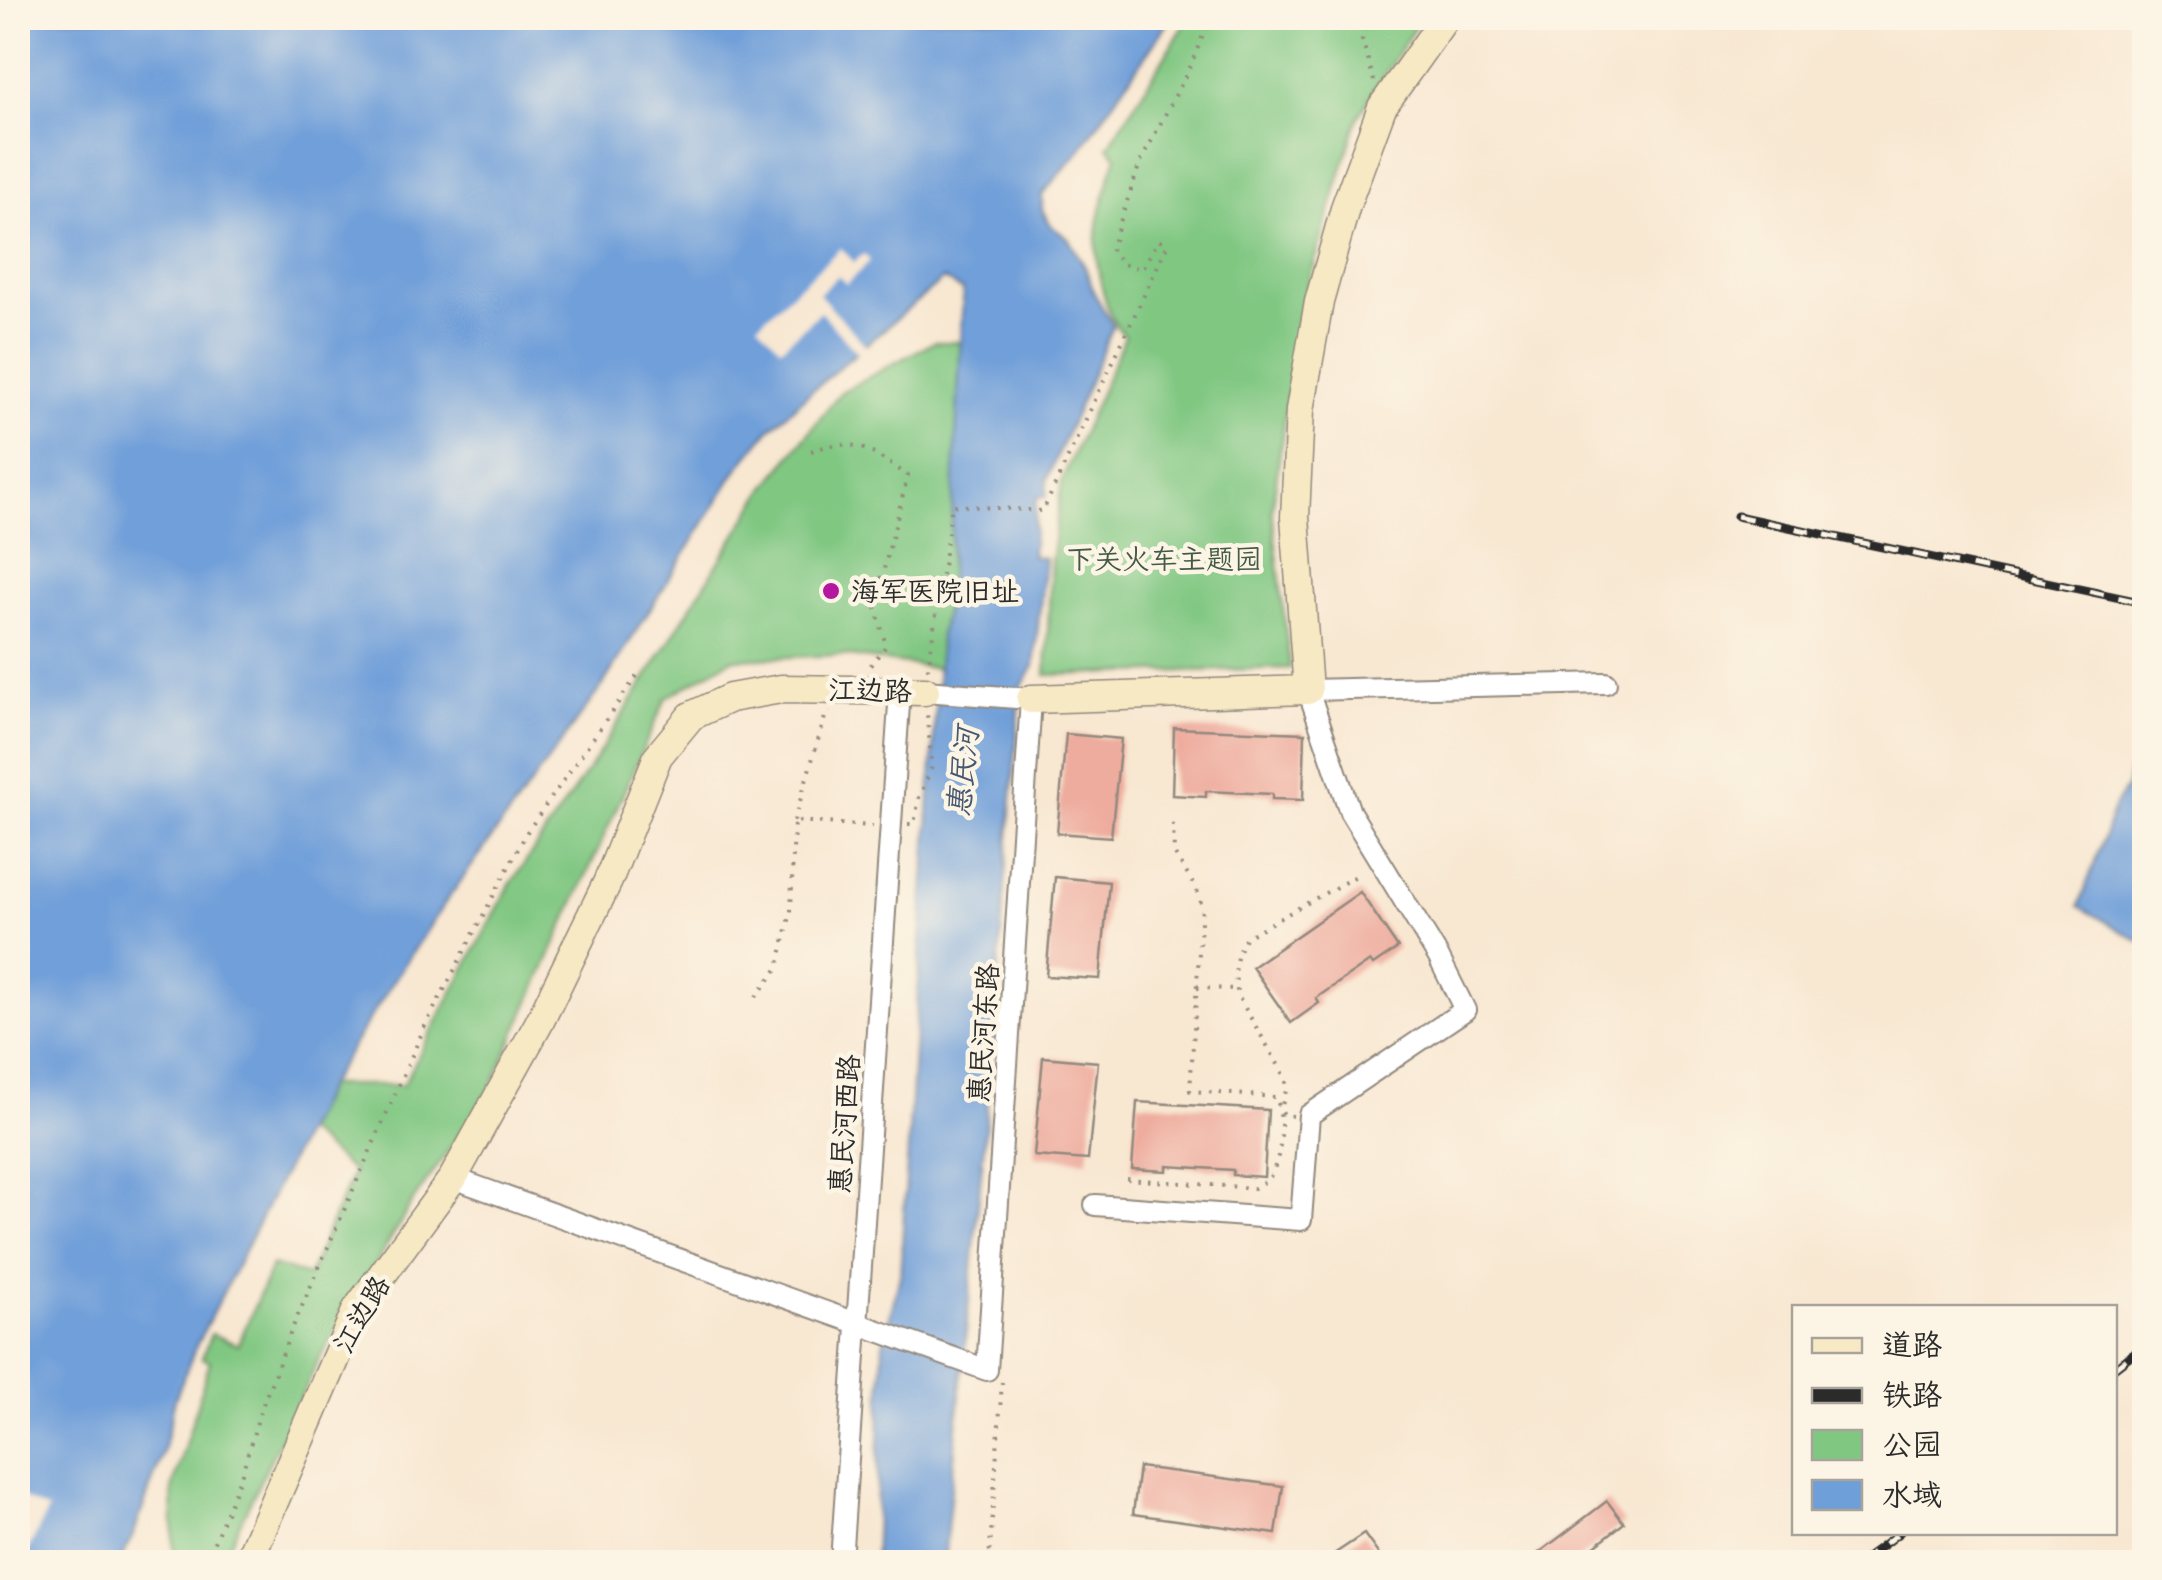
<svg xmlns="http://www.w3.org/2000/svg" width="2162" height="1580" font-family="Mali,'LXGW WenKai TC',sans-serif">
	<style>
		.green { fill: #80c782; stroke: #567956; stroke-width: 2.5 }
		.water { fill: #6f9fd9; stroke: #4d6582; stroke-width: 2.5 }
		.pier { fill: #f8e7d1 }
		.building { fill: #eeac9e }
		.lines { fill: none; stroke-linecap: round; stroke-linejoin: round }
		.street-casing { stroke: #92897e; stroke-width: 24 }
		.secondary-casing { stroke: #92897e; stroke-width: 31 }
		.path { stroke: #92897e; stroke-width: 4; stroke-dasharray: 2.5 8; stroke-linecap: butt }
		.street { stroke: #fff; stroke-width: 20 }
		.secondary { stroke: #f7e9c3; stroke-width: 28 }
		.rail-casing { stroke: #2b2b2b; stroke-width: 9 }
		.rail { stroke: #fcf5e5; stroke-width: 5; stroke-dasharray: 15; stroke-linecap: butt }
		.poi-dot { fill: #b5179e; stroke: #fcf5e5; stroke-width: 4 }
		.labels { text-anchor: middle; stroke-width: 9; stroke-linejoin: round; paint-order: stroke }
		.park-label { font-size: 28px; fill: #445a45; stroke: #fcf5e5 }
		.poi-label { font-size: 28px; fill: #2b2b2b; stroke: #fcf5e5; text-anchor: start }
		.street-label { font-size: 28px; fill: #2b2b2b; stroke: #fcf5e5 }
		.water-label { font-size: 30px; font-style: italic; fill: #465971; stroke: #fcf5e5 }
	</style>
	<rect width="100%" height="100%" fill="#fcf5e5"/>
	<filter id="ink" filterUnits="userSpaceOnUse"><feTurbulence type="fractalNoise" baseFrequency=".01" numOctaves="2"/><feDisplacementMap in="SourceGraphic" scale="20" xChannelSelector="R" yChannelSelector="G"/><feConvolveMatrix kernelMatrix="1 2 1 2 8 2 1 2 1" color-interpolation-filters="sRGB"/></filter>
	<filter id="wash" filterUnits="userSpaceOnUse"><feTurbulence type="fractalNoise" baseFrequency=".0048" numOctaves="4" result="noise"/><feDisplacementMap in="SourceGraphic" scale="40" xChannelSelector="R" yChannelSelector="G"/><feGaussianBlur stdDeviation="2.25" result="paint"/><feColorMatrix in="noise" values="0 0 0 0 0 0 0 0 0 0 0 0 0 0 0 0 0 1.4 0 .05"/><feComposite in="paint" operator="in"/></filter>
	<g filter="url(#wash)">
		<rect width="100%" height="100%" fill="#f8e7d1"/>
		<!-- green -->
		<g class="green">
			<path d="M 1189,18 L 1421,18 L 1358,116 L 1298,319 L 1272,511 L 1290,668 L 1046,675 L 1051,562 L 1062,480 L 1125,336 C 1112,323 1109,312 1104,295 C 1088,240 1100,208 1117,156 L 1108,147 Z"/>
			<path d="M 934,342 L 963,342 L 949,670 L 843,655 L 732,659 L 666,698 L 489,1092 L 413,1201 L 320,1358 L 221,1562 L 170,1562 L 174,1555 L 172,1489 L 210,1361 L 202,1358 L 211,1334 L 238,1345 L 272,1265 L 308,1276 L 353,1172 L 305,1131 L 328,1085 L 403,1085 L 510,885 L 596,758 L 766,487 L 841,392 Z"/>
		</g>
		<!-- water -->
		<g class="water">
			<path d="M 18,18 L 1171,18 L 1080,150 L 1042,195 L 1042,210 L 1052,227 L 1068,238 L 1085,267 L 1094,293 L 1113,326 L 1047,479 L 1046,497 L 1037,497 L 1032,556 L 1045,558 L 1034,666 L 1021,687 L 986,1123 L 944,1562 L 874,1562 L 883,1344 L 900,1276 L 940,635 L 948,599 L 963,291 L 943,279 L 808,394 L 770,429 L 739,467 L 602,686 L 447,900 L 389,988 L 328,1085 L 197,1344 L 175,1399 L 163,1452 L 134,1533 L 120,1562 L 18,1562 Z"/>
			<path d="M 2144,755 L 2144,944 L 2079,906 L 2115,805 L 2127,787 L 2131,764 Z"/>
		</g>
		<!-- pier -->
		<g class="pier">
			<path d="M 841,248 L 854,262 L 864,254 L 870,261 L 846,284 L 838,276 L 819,294 L 868,348 L 860,355 L 820,312 L 781,348 L 758,324 Z"/>
			<path d="M 18,1496 L 48,1510 L 22,1562 L 18,1562 Z"/>
		</g>
		<g id="blocks">
			<!-- building -->
			<g class="building">
				<path d="M 1174,728 L 1305,733 L 1303,800 L 1272,799 L 1272,794 L 1206,791 L 1206,797 L 1172,795 Z"/>
				<path d="M 1066,734 L 1121,739 L 1111,837 L 1057,833 Z"/>
				<path d="M 1055,877 L 1109,882 L 1100,979 L 1046,976 Z"/>
				<path d="M 1360,892 L 1398,948 L 1373,965 L 1370,961 L 1316,998 L 1319,1003 L 1291,1023 L 1252,967 Z"/>
				<path d="M 1043,1057 L 1098,1062 L 1088,1160 L 1034,1156 Z"/>
				<path d="M 1137,1102 L 1268,1110 L 1264,1177 L 1233,1175 L 1233,1170 L 1167,1166 L 1167,1171 L 1132,1169 Z"/>
				<path d="M 1139,1467 L 1283,1486 L 1276,1534 L 1133,1514 Z"/>
				<path d="M 1607,1501 L 1624,1523 L 1574,1562 L 1527,1562 Z"/>
				<path d="M 1364,1534 L 1384,1562 L 1322,1562 Z"/>
			</g>
		</g>
	</g>
	<g filter="url(#ink)">
		<use href="#blocks" fill-opacity="0" stroke="#92897e" stroke-width="2.5"/>
		<g class="lines">
			<!-- street casing -->
			<g class="street-casing">
				<g id="street">
					<path d="M 453,1178 L 987,1370 L 1031,699 L 925,691"/>
					<path d="M 1095,1205 L 1301,1220 L 1309,1115 L 1465,1010 L 1438,956 L 1350,812 L 1308,690 L 1606,683"/>
					<path d="M 841,1562 L 900,690"/>
				</g>
			</g>
			<!-- secondary casing -->
			<g class="secondary-casing">
				<g id="secondary">
					<path d="M 1031,699 L 1308,690 L 1295,517 L 1300,410 L 1319,302 L 1346,205 L 1382,107 L 1445,18"/>
					<path d="M 248,1562 L 357,1309 L 453,1178 L 539,1023 L 608,881 L 658,756 L 691,716 L 730,698 L 781,689 L 925,691"/>
				</g>
			</g>
			<!-- path -->
			<g class="path">
				<path d="M 1367,18 L 1362,39 L 1374,81"/>
				<path d="M 811,451 C 858,435 869,452 908,475 L 875,604 L 886,646 L 869,667"/>
				<path d="M 928,669 L 952,505 L 1043,511 L 1167,246 L 1159,240 L 1142,269 L 1123,264 L 1111,249 L 1140,163 L 1190,67 L 1210,18"/>
				<path d="M 794,821 L 825,717 L 830,712"/>
				<path d="M 908,824 L 914,824 L 919,798 L 932,767 L 927,713"/>
				<path d="M 1197,988 L 1236,989"/>
				<path d="M 756,997 L 778,968 L 791,912 L 794,821 L 873,826"/>
				<path d="M 1293,1116 L 1284,1115 L 1281,1109 L 1287,1087 L 1285,1076 L 1239,998 C 1233,979 1234,953 1246,937 L 1356,876"/>
				<path d="M 1127,1179 L 1254,1188 L 1268,1180 C 1282,1160 1285,1119 1276,1097 L 1190,1091 L 1202,906 L 1197,890 L 1174,853 L 1173,822"/>
				<path d="M 206,1562 L 242,1473 L 260,1412 L 292,1329 L 424,1028 L 527,832 L 639,673"/>
				<path d="M 989,1562 L 1002,1382"/>
			</g>
			<!-- street -->
			<use href="#street" class="street"/>
			<!-- secondary -->
			<use href="#secondary" class="secondary"/>
			<!-- rail casing -->
			<g class="rail-casing">
				<g id="rail">
					<path d="M 1737,516 L 2144,603"/>
					<path d="M 2114,1368 L 2144,1345"/>
					<path d="M 1861,1562 L 1900,1532"/>
				</g>
			</g>
			<!-- rail -->
			<use href="#rail" class="rail"/>
		</g>
	</g>
	<!-- markers -->
	<circle class="poi-dot" cx="831" cy="591" r="10"/>
	<g class="labels">
		<!-- park labels -->
		<g class="park-label">
			<text x="1164" y="569">下关火车主题园</text>
		</g>
		<!-- poi labels -->
		<g class="poi-label">
			<text x="851" y="601">海军医院旧址</text>
		</g>
		<!-- street labels -->
		<g class="street-label">
			<text transform="translate(870 690) rotate(1)" y="10">江边路</text>
			<text transform="translate(983 1033) rotate(-86)" y="10">惠民河东路</text>
			<text transform="translate(844 1124) rotate(-86)" y="10">惠民河西路</text>
			<text transform="translate(361 1314) rotate(-60)" y="10">江边路</text>
		</g>
		<!-- water labels -->
		<g class="water-label">
			<text transform="translate(963 772) rotate(-84)" y="10">惠民河</text>
		</g>
	</g>
	<!-- margin -->
	<rect width="2162" height="1580" fill="none" stroke="#fcf5e5" stroke-width="60"/>
	<!-- legend -->
	<rect x="1792" y="1305" width="325" height="230" fill="#fcf5e5" stroke="#a8a49b" stroke-width="2.5"/>
	<rect x="1812" y="1338" width="50" height="15" fill="#f7e9c3" stroke="#a8a49b" stroke-width="2.5"/>
	<text x="1882" y="1355" font-size="30" fill="#2b2b2b">道路</text>
	<rect x="1812" y="1388" width="50" height="15" fill="#2b2b2b" stroke="#a8a49b" stroke-width="2.5"/>
	<text x="1882" y="1405" font-size="30" fill="#2b2b2b">铁路</text>
	<rect x="1812" y="1430" width="50" height="30" fill="#80c782" stroke="#a8a49b" stroke-width="2.5"/>
	<text x="1882" y="1455" font-size="30" fill="#2b2b2b">公园</text>
	<rect x="1812" y="1480" width="50" height="30" fill="#6f9fd9" stroke="#a8a49b" stroke-width="2.5"/>
	<text x="1882" y="1505" font-size="30" fill="#2b2b2b">水域</text>
</svg>
